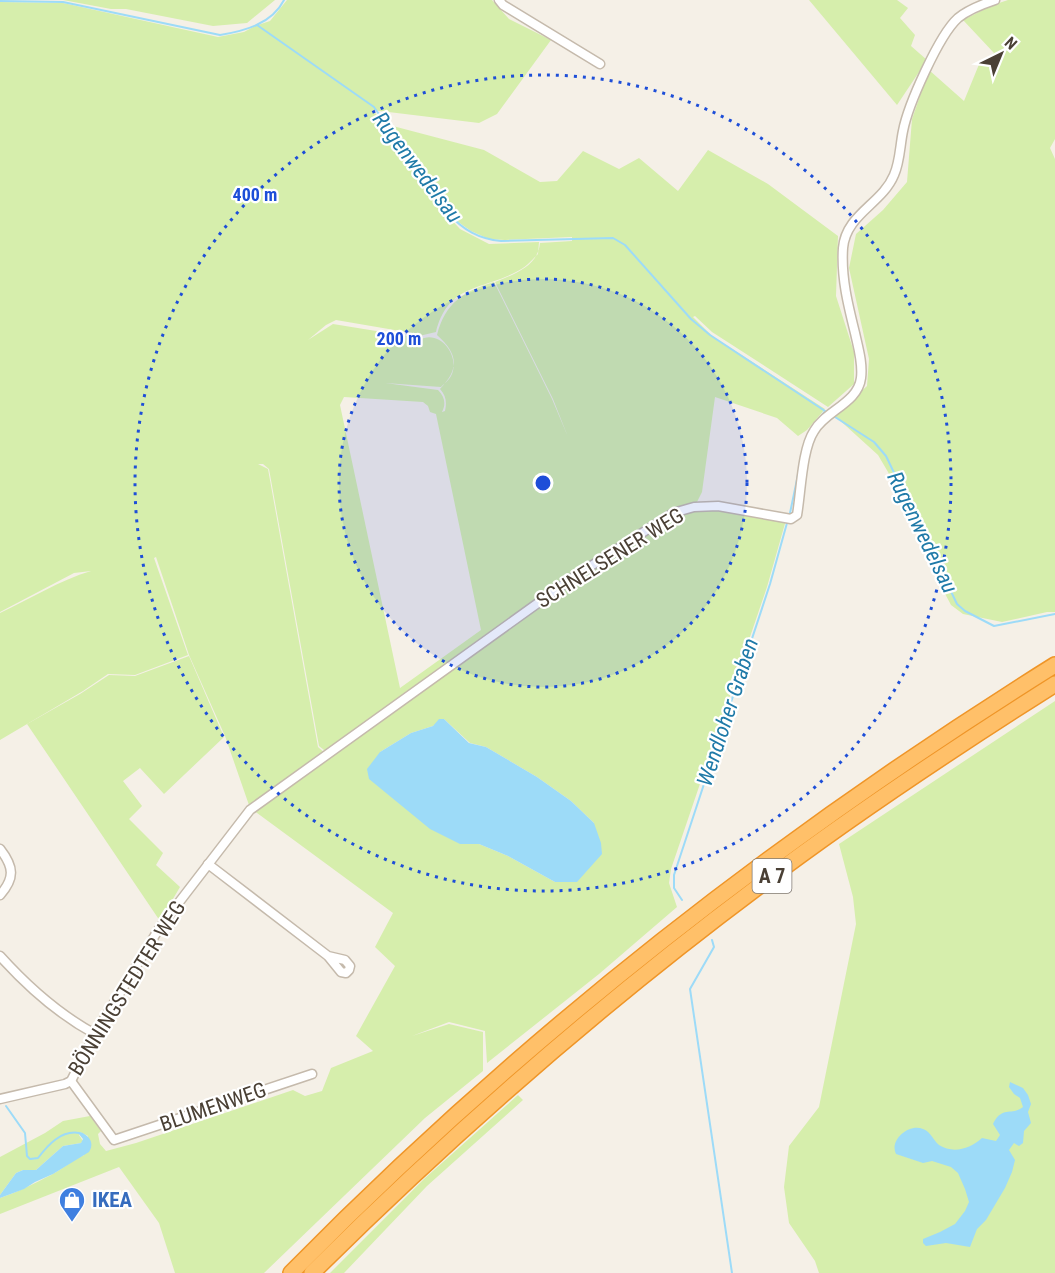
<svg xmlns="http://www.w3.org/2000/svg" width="1055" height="1273" font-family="'Roboto Condensed',sans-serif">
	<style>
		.green { fill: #d6eeac; fill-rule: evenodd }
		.water { fill: #9ddbf8 }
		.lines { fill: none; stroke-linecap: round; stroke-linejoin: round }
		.stream { stroke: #9ddbf8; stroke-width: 2 }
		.street-casing { stroke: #c5baac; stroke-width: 11 }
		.highway-casing { stroke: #ef9528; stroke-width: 18 }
		.street { stroke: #fff; stroke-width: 8 }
		.highway { stroke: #ffc069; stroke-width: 15 }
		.ring { fill: none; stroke: #1d4ed8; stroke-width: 3; stroke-dasharray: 3 6 }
		.labels { text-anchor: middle; stroke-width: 4.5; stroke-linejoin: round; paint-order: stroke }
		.shield { fill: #fff; stroke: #807972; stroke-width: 1.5 }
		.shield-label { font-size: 20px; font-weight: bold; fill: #4a4035 }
		.street-label { font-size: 21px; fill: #4a4035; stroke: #fff }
		.shop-label { font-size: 21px; font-weight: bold; fill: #366cbe; stroke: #fff; text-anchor: start }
		.water-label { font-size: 22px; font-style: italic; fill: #1f7aa8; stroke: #fff }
		.centre { fill: #1d4ed8; stroke: #fff; stroke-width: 3 }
		.ring-label { font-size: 18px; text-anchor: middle; font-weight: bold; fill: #1d4ed8; stroke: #fff; stroke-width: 4.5; stroke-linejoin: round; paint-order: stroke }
	</style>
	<rect width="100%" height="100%" fill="#f5f0e7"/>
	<!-- green -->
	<g class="green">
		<path d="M 0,0 L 275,0 L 247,23 L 213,26 L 126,9 L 111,9 L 63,0 Z"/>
		<path d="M 287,0 L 492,0 L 509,19 L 551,40 L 497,114 L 479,123 L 372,110 L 381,119 L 446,214 L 460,229 L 489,244 L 539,242 L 538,254 C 531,261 525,268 516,272 C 482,290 448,284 436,332 L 419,336 L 412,333 L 336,320 L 326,325 L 308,340 L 333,324 L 413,337 L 419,340 C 441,328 461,358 451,376 C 449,380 444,384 441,387 L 385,383 L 438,390 C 445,397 446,404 442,412 L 445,411 C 447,402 446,396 440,389 C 460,368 458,354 437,335 C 445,303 464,291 494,282 L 552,399 L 568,437 L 553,399 L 495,282 C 515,274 538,266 540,243 L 572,241 L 572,237 L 505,240 L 489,239 L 471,231 L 457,221 L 442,202 L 389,125 L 484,150 L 540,182 L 557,181 L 583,151 L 619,169 L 639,158 L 678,191 L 708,150 L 768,184 L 838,236 L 836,296 L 854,352 L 854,384 L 828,407 L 712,332 L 695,316 L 693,317 L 712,336 L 825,409 L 807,430 L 798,436 L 777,418 L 715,397 L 702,492 L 694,508 L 718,508 L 786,520 L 767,587 L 671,869 L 669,883 L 677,907 L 599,974 L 487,1063 L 485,1031 L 449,1022 L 412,1036 L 449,1024 L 483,1032 L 483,1071 L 425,1118 L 264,1273 L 175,1273 L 159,1223 L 119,1167 L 0,1214 L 0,1198 C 18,1192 35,1183 51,1175 C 63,1169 72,1160 84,1155 L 88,1136 L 80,1132 L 79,1135 L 83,1141 L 81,1143 L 63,1146 L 36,1170 L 23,1170 L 16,1173 L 0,1195 L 0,1157 L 45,1133 L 63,1121 L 90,1116 L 101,1131 L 98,1134 L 100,1144 L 106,1151 L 136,1143 L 293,1090 L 305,1096 L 322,1091 L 331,1068 L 373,1051 L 356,1036 L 395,966 L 375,947 L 393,913 L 253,810 L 329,754 L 319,746 L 269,469 L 263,464 L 258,464 L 268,469 L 318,747 L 326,754 L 250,808 L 225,736 L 189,655 L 156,557 L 154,558 L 188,655 L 135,675 L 108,674 L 83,691 L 0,740 L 0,613 C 30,599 60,580 91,571 L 74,573 L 0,612 L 0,2 L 63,3 L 218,37 L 244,32 L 255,26 L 270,21 ZM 344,397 L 423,402 L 428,406 L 430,412 L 436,414 L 481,630 L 400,688 L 340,405 ZM 444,719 L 470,743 L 486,747 L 537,777 L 571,801 L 594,823 L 555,882 L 508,856 L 479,844 L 460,843 L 380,752 L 411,733 L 433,726 Z"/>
		<path d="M 809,0 L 897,0 L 908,8 L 900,18 L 915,35 L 911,46 L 927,60 L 897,105 Z"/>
		<path d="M 1008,0 L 1055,0 L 1055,139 L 1050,148 L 1055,159 L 1055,612 L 1047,612 L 1002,622 L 963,614 L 951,605 L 942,588 L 888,472 L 878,455 L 835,416 L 867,386 L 869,359 L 849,268 L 856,234 L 883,210 L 907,182 L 912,119 L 929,70 L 964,101 L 980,62 L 994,53 L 963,20 L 993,5 Z"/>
		<path d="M 189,656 L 224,737 L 164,794 L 140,768 L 123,781 L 142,806 L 129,819 L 163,853 L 156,865 L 180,887 L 160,921 L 27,724 L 80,694 L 109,675 L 135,676 Z"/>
		<path d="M 1055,701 L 1055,1273 L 819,1273 L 815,1261 L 789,1223 L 784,1187 L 789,1146 L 819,1107 L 856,924 L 853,897 L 839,844 Z"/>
		<path d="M 518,1095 L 523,1100 L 427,1186 L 344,1273 L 330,1273 L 424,1179 Z"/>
	</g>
	<!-- water -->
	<g class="water">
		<path d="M 439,719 L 444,719 L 469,743 L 486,747 L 537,777 L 571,801 L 594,823 L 601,843 L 602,854 L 577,882 L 555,882 L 508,856 L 479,844 L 460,844 L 430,829 L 369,779 L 367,769 L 380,752 L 411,733 L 433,726 Z"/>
		<path d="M 1010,1082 L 1023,1088 L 1028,1095 L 1031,1104 L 1028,1112 L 1031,1123 L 1024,1131 L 1023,1143 L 1019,1146 L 1014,1143 L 1009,1150 L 1015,1160 L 1012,1172 L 1005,1188 L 986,1220 L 977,1229 L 970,1247 L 946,1243 L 926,1246 L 923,1243 L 923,1239 L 940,1232 L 955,1224 L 965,1211 L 969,1202 L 965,1189 L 958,1173 L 951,1167 L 932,1161 L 923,1163 L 896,1154 C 889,1140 909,1123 923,1129 C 931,1132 933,1140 939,1145 C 953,1154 970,1149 982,1138 L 996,1141 L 1000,1135 L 993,1124 C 1002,1105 1012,1116 1023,1107 L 1020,1098 L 1014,1094 L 1009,1087 Z"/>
		<path d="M 80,1132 C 89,1135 95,1143 89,1152 L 53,1174 L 35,1182 L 24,1189 L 0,1198 L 0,1195 L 16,1173 L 23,1170 L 36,1170 L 63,1146 L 81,1143 L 83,1139 L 78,1133 Z"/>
	</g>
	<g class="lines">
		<!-- stream -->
		<g class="stream">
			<path d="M 0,1 L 63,2 L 220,35 C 244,31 272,24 284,0"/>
			<path d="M 257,25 L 374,107 L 448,213 C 463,230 479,239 501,241 L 613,238 L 625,245 L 691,319 L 710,335 L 825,411 L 820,418"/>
			<path d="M 835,417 L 874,442 L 886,456 L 957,604 L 965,611 L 994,626 L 1055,614"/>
			<path d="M 790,513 L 804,446"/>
			<path d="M 682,900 L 674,888 L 674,875 L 770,584 L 787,523"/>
			<path d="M 712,940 L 714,947 L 690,989 L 732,1273"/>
			<path d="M 6,1106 L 25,1133 L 27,1156 L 30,1159 L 38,1158 C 48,1145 61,1130 79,1133"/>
		</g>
		<!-- street casing -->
		<g class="street-casing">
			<g id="street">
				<path d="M 499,0 L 503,5 L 600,64"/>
				<path d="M 0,849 C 14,867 15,878 0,895"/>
				<path d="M 208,864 L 328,956 L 341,972 L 346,973 L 349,970 L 350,966 L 345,960 L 328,956"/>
				<path d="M 0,956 C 28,987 58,1014 95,1034"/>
				<path d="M 71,1081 L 114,1140 L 312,1074"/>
				<path d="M 0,1099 L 65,1084 L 71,1081 L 95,1034 L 160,927 L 250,810 L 577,575 L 673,513 L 694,507 L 718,506 L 791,519 L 797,515 C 801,492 802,449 814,431 C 825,411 858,403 861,378 C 863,363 858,347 855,333 C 848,305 841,277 843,248 C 846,214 882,204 894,175 C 900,162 900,145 903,131 C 908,105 939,35 958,18 C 969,9 983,4 995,0"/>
			</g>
		</g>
		<!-- highway casing -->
		<g class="highway-casing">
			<g id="highway">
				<path d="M 291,1273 C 520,1040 778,838 1055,665"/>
				<path d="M 312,1273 C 452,1134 601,1004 759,886 C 854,814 954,748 1055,684"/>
			</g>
		</g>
		<!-- street -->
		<use href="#street" class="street"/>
		<!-- highway -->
		<use href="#highway" class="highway"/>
	</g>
	<!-- distance rings -->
	<circle cx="543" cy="483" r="204" fill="#1d4ed8" fill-opacity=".12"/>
	<g class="ring">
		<circle cx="543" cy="483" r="204"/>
		<circle cx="543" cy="483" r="408"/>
	</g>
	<!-- icons -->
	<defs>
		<g id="shop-pin" transform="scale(1.35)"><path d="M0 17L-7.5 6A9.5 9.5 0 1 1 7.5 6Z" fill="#3f7fe0" stroke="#fff"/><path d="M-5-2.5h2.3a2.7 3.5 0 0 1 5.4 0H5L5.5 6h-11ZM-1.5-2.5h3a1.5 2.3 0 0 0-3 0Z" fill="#fff"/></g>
	</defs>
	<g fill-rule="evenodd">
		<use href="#shop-pin" x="72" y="1200"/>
	</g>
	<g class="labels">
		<!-- shield labels -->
		<rect class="shield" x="752.5" y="859" width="39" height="34" rx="4.5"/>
		<g class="shield-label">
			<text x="772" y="883">A 7</text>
		</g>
		<!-- street labels -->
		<g class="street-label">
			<text transform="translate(610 558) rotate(-32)" y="7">SCHNELSENER WEG</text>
			<text transform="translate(127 988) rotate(-58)" y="7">BÖNNINGSTEDTER WEG</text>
			<text transform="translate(213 1107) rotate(-19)" y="7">BLUMENWEG</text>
		</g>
		<!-- shop labels -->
		<g class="shop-label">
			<text x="92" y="1207">IKEA</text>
		</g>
		<!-- water labels -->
		<g class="water-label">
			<text transform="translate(418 167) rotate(53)" y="8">Rugenwedelsau</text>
			<text transform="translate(923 532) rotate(64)" y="8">Rugenwedelsau</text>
			<text transform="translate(727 712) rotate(-72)" y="8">Wendloher Graben</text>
		</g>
	</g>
	<circle cx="543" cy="483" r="9" class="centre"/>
	<g class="ring-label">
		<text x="255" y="201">400 m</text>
		<text x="399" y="345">200 m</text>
	</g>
	<!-- north arrow -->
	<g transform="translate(1001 54) rotate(43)" stroke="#ffffff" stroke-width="4.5" paint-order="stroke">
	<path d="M0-4.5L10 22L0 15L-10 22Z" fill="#4a4035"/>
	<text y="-9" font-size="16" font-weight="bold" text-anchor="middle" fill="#4a4035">N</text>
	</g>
</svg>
